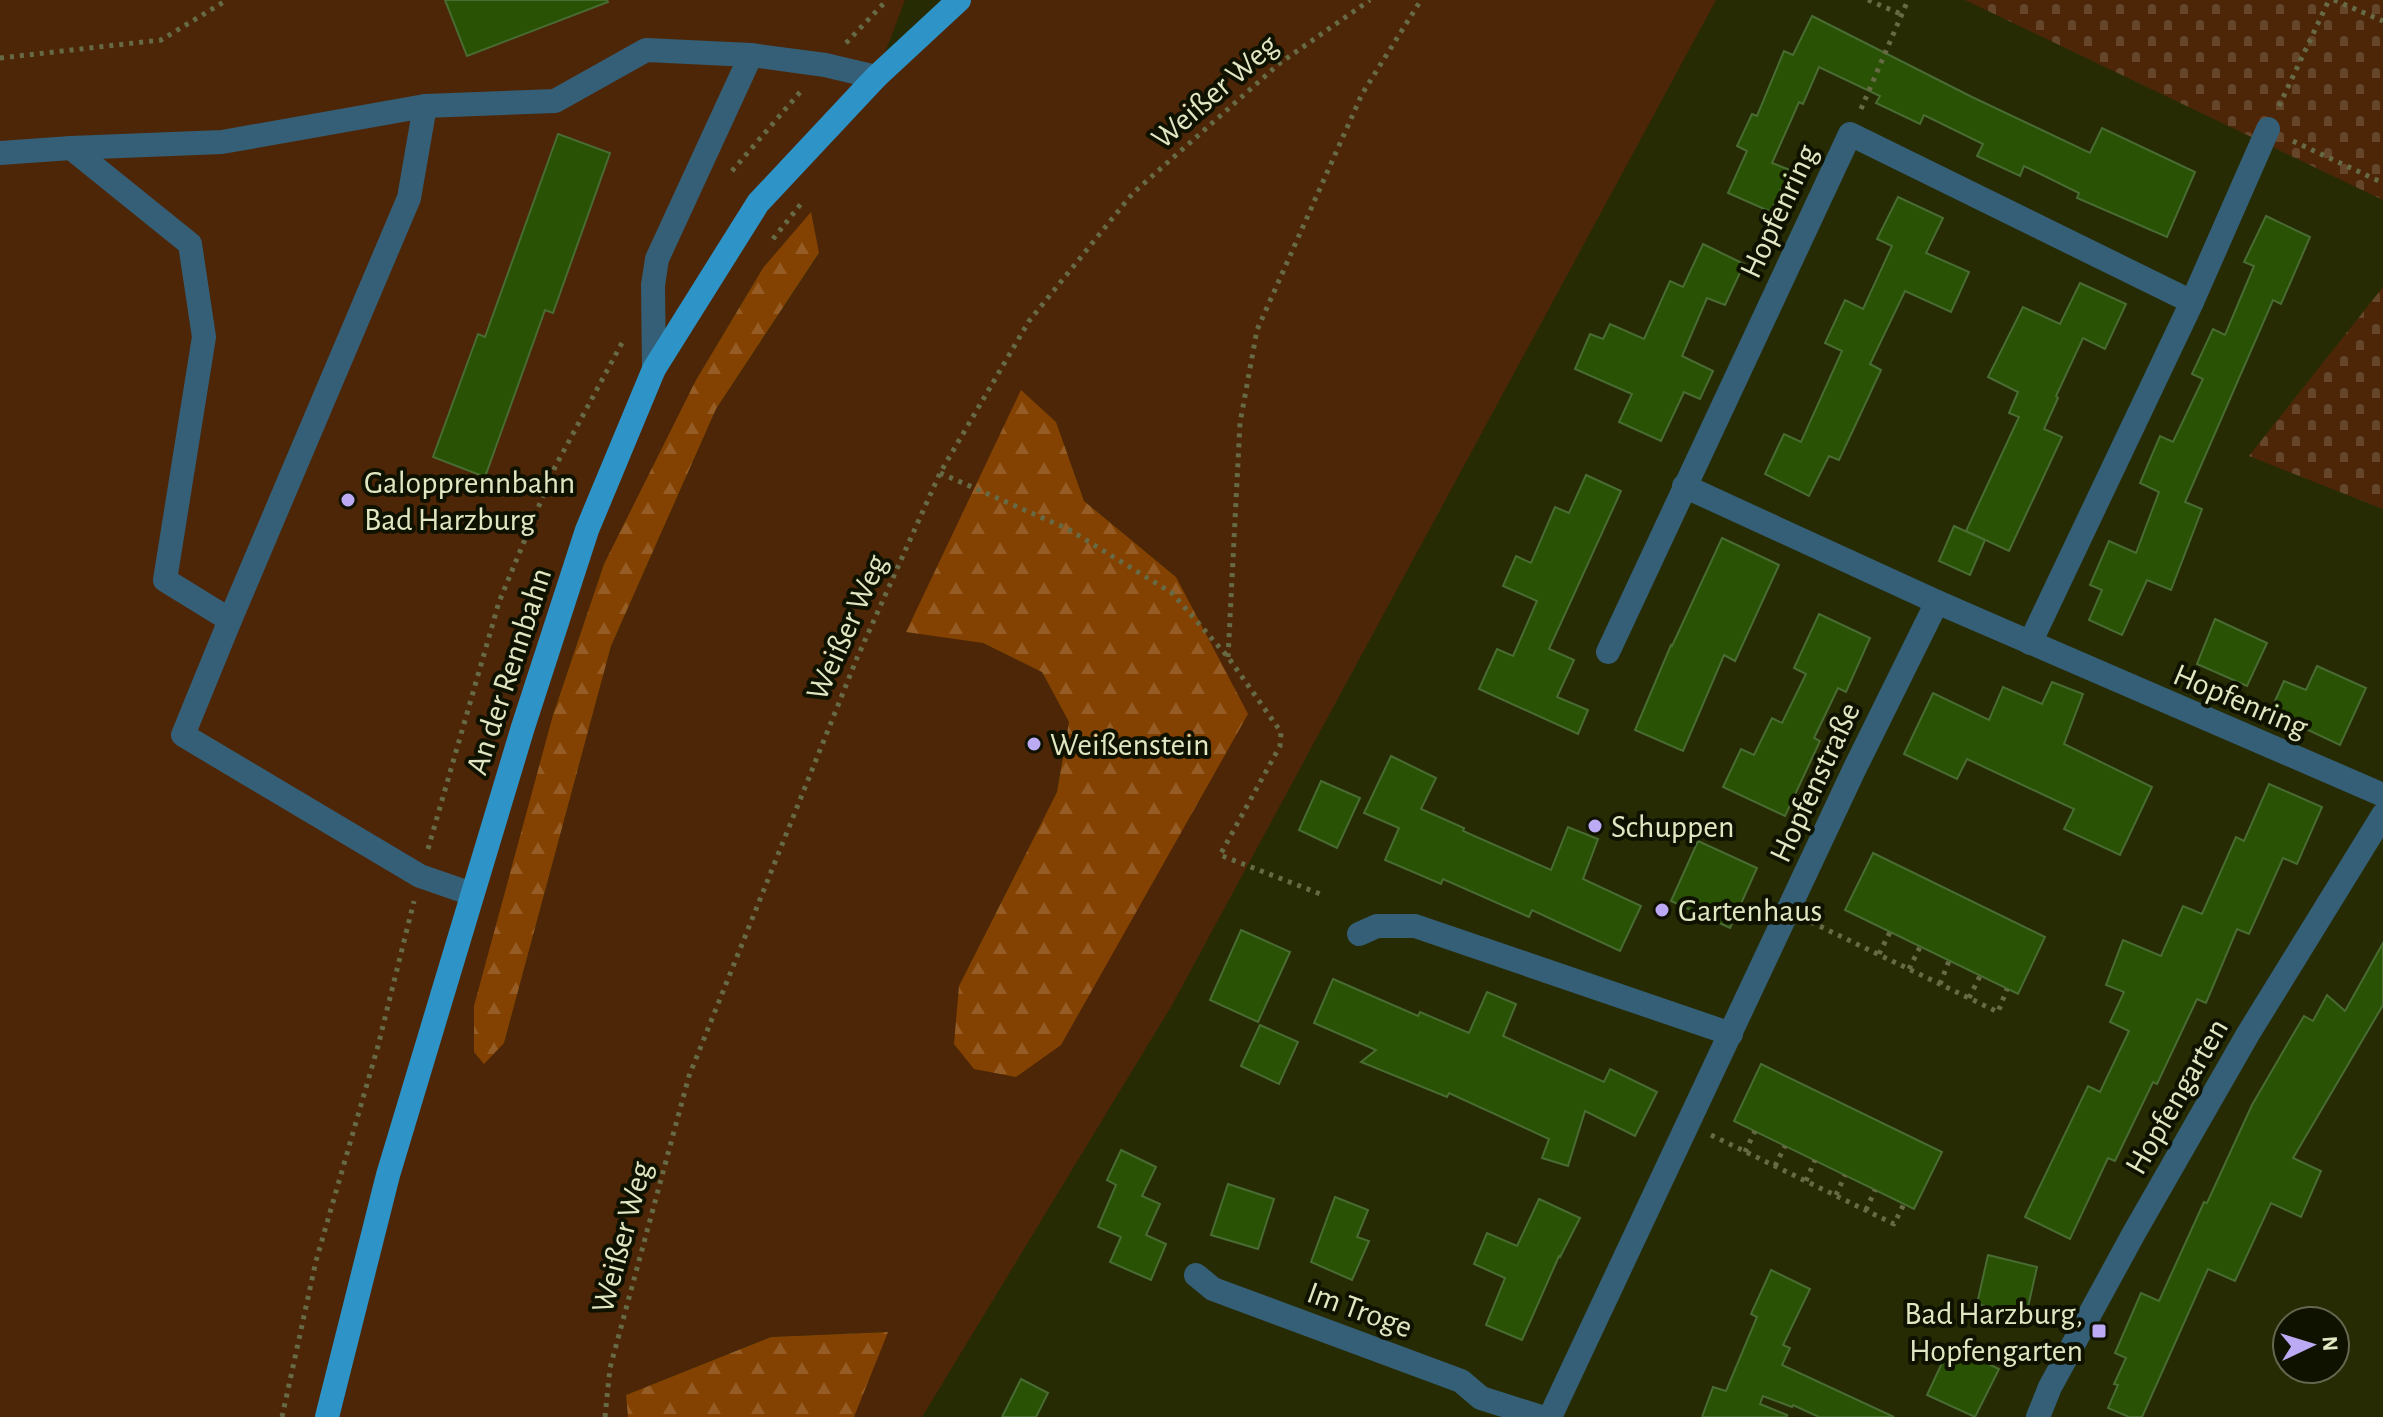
<svg xmlns="http://www.w3.org/2000/svg" width="2383" height="1417" font-family="'Alegreya Sans',sans-serif">
	<style>
		.green { fill: #4d2607; fill-rule: evenodd }
		.forest { fill: url(#forest-firs) }
		.cemetery { fill: url(#cemetery-stones) }
		.building { fill: #295205; stroke: #486c32; stroke-width: 2 }
		.lines { fill: none; stroke-linecap: round; stroke-linejoin: round }
		.path { stroke: #676b45; stroke-width: 5; stroke-dasharray: 4 6; stroke-linecap: butt }
		.minor { stroke: #345f77; stroke-width: 24 }
		.major { stroke: #2e94c7; stroke-width: 24 }
		.poi-dot { fill: #bcaaf5; stroke: #101200; stroke-width: 3 }
		.labels { text-anchor: middle; stroke-width: 8; stroke-linejoin: round; paint-order: stroke }
		.street-label { font-size: 32px; fill: #e1e7c3; stroke: #101200 }
		.poi-label { font-size: 32px; fill: #e1e7c3; stroke: #101200; text-anchor: start }
	</style>
	<defs>
		<pattern id="forest-firs" width="22" height="20" patternUnits="userSpaceOnUse" patternTransform="scale(2)"><rect width="22" height="20" fill="#844202"/><path d="M5 1l3.5 6h-7zM16 11l3.5 6h-7z" fill="#955d25"/></pattern>
		<pattern id="cemetery-stones" width="16" height="16" patternUnits="userSpaceOnUse" patternTransform="scale(2)"><rect width="16" height="16" fill="#4d2607"/><path d="M2 7V4a2 2 0 0 1 4 0v3zM10 15v-3a2 2 0 0 1 4 0v3z" fill="#66462a"/></pattern>
	</defs>
	<rect width="100%" height="100%" fill="#272b04"/>
	<!-- green -->
	<path class="green" d="M 0,0 L 905,0 L 877,74 L 959,0 L 1716,0 L 1172,1005 L 922,1417 L 854,1417 L 887,1332 L 770,1337 L 626,1395 L 628,1417 L 0,1417 ZM 819,254 L 716,409 L 611,646 L 504,1043 L 553,715 L 604,564 L 696,380 L 763,268 ZM 1021,391 L 1056,422 L 1084,501 L 1176,577 L 959,986 L 1057,792 L 1069,722 L 1042,672 L 983,643 L 907,631 Z"/>
	<!-- forest -->
	<g class="forest">
		<path d="M 811,212 L 819,253 L 716,409 L 611,646 L 504,1043 L 484,1064 L 474,1052 L 474,1006 L 553,715 L 604,564 L 696,380 L 763,268 Z"/>
		<path d="M 1021,390 L 1056,422 L 1084,501 L 1176,577 L 1248,714 L 1061,1045 L 1016,1077 L 974,1069 L 954,1044 L 959,986 L 1057,792 L 1069,722 L 1042,672 L 983,643 L 906,632 Z"/>
		<path d="M 888,1332 L 854,1417 L 628,1417 L 626,1395 L 771,1337 Z"/>
	</g>
	<!-- cemetery -->
	<g class="cemetery">
		<path d="M 1965,0 L 2383,0 L 2383,200 Z"/>
		<path d="M 2383,287 L 2383,509 L 2249,456 Z"/>
	</g>
	<!-- building -->
	<g class="building">
		<path d="M 445,0 L 607,0 L 608,2 L 467,56 Z"/>
		<path d="M 1812,16 L 1972,97 L 2090,153 L 2102,128 L 2195,172 L 2167,237 L 2077,198 L 2079,193 L 2024,166 L 2020,176 L 1977,156 L 1983,144 L 1924,115 L 1920,124 L 1876,103 L 1880,96 L 1819,67 L 1803,104 L 1799,102 L 1772,163 L 1790,170 L 1771,212 L 1728,193 L 1747,151 L 1737,146 L 1752,114 L 1757,116 L 1784,51 L 1793,55 Z"/>
		<path d="M 558,134 L 610,153 L 553,313 L 545,310 L 485,477 L 433,457 L 478,334 L 485,337 Z"/>
		<path d="M 1898,197 L 1943,218 L 1926,253 L 1969,272 L 1951,312 L 1905,291 L 1870,364 L 1881,370 L 1854,428 L 1839,460 L 1829,456 L 1809,496 L 1765,474 L 1784,434 L 1801,442 L 1842,351 L 1825,343 L 1845,300 L 1863,309 L 1892,246 L 1877,239 Z"/>
		<path d="M 2266,216 L 2310,237 L 2281,304 L 2273,300 L 2185,502 L 2202,509 L 2171,590 L 2147,580 L 2122,635 L 2089,620 L 2102,590 L 2090,585 L 2109,541 L 2136,553 L 2159,492 L 2140,483 L 2160,436 L 2173,442 L 2203,379 L 2192,374 L 2213,329 L 2225,335 L 2254,266 L 2244,262 Z"/>
		<path d="M 1703,244 L 1744,264 L 1725,305 L 1707,298 L 1682,356 L 1713,371 L 1700,399 L 1684,392 L 1661,441 L 1619,422 L 1632,394 L 1575,369 L 1590,334 L 1603,339 L 1610,324 L 1644,339 L 1670,281 L 1683,287 Z"/>
		<path d="M 2080,283 L 2126,304 L 2105,349 L 2083,338 L 2056,396 L 2058,398 L 2044,429 L 2062,437 L 2009,551 L 1966,531 L 2019,417 L 2009,413 L 2018,392 L 1988,377 L 2023,307 L 2060,324 Z"/>
		<path d="M 1586,475 L 1621,491 L 1549,649 L 1574,660 L 1557,697 L 1588,710 L 1578,734 L 1479,689 L 1497,649 L 1513,656 L 1537,601 L 1503,586 L 1516,556 L 1531,563 L 1555,507 L 1569,513 Z"/>
		<path d="M 1954,526 L 1985,540 L 1970,575 L 1939,561 Z"/>
		<path d="M 1722,538 L 1779,565 L 1735,661 L 1724,655 L 1683,751 L 1635,730 L 1671,645 L 1672,646 Z"/>
		<path d="M 1819,614 L 1870,638 L 1846,692 L 1838,688 L 1814,738 L 1820,741 L 1785,816 L 1723,787 L 1741,749 L 1754,755 L 1772,718 L 1782,723 L 1806,674 L 1794,668 Z"/>
		<path d="M 2215,619 L 2267,643 L 2247,686 L 2197,664 Z"/>
		<path d="M 2317,666 L 2366,688 L 2340,745 L 2270,712 L 2284,681 L 2306,690 Z"/>
		<path d="M 2052,682 L 2083,694 L 2064,744 L 2152,787 L 2120,855 L 2064,829 L 2074,809 L 1967,759 L 1957,779 L 1904,754 L 1933,693 L 1989,720 L 2003,687 L 2042,704 Z"/>
		<path d="M 1391,756 L 1436,778 L 1421,809 L 1464,828 L 1463,831 L 1551,870 L 1568,827 L 1598,839 L 1583,879 L 1641,906 L 1620,951 L 1532,910 L 1529,917 L 1443,879 L 1441,884 L 1385,860 L 1399,828 L 1364,813 Z"/>
		<path d="M 1321,781 L 1360,798 L 1337,848 L 1299,830 Z"/>
		<path d="M 2269,784 L 2322,807 L 2297,864 L 2283,858 L 2249,934 L 2237,929 L 2206,1003 L 2197,999 L 2157,1084 L 2153,1082 L 2115,1161 L 2108,1158 L 2070,1239 L 2025,1217 L 2088,1086 L 2100,1092 L 2129,1031 L 2110,1022 L 2124,992 L 2106,985 L 2123,940 L 2161,956 L 2183,906 L 2202,914 L 2236,837 L 2244,841 Z"/>
		<path d="M 1698,841 L 1757,868 L 1730,928 L 1671,901 Z"/>
		<path d="M 1873,853 L 2045,937 L 2018,994 L 1845,910 Z"/>
		<path d="M 1241,930 L 1290,952 L 1258,1022 L 1210,1000 Z"/>
		<path d="M 2383,943 L 2383,1005 L 2293,1158 L 2321,1171 L 2301,1217 L 2271,1203 L 2235,1281 L 2208,1269 L 2142,1417 L 2129,1417 L 2108,1408 L 2118,1385 L 2114,1384 L 2126,1358 L 2115,1353 L 2141,1293 L 2159,1301 L 2204,1202 L 2207,1203 L 2252,1105 L 2288,1043 L 2304,1016 L 2313,1021 L 2327,995 L 2345,1011 Z"/>
		<path d="M 1333,979 L 1418,1016 L 1420,1012 L 1469,1033 L 1487,992 L 1516,1004 L 1503,1036 L 1604,1082 L 1610,1069 L 1657,1092 L 1635,1136 L 1585,1111 L 1568,1166 L 1542,1158 L 1549,1139 L 1449,1093 L 1447,1097 L 1361,1062 L 1376,1050 L 1314,1023 Z"/>
		<path d="M 1260,1025 L 1298,1042 L 1279,1084 L 1241,1066 Z"/>
		<path d="M 1761,1064 L 1942,1152 L 1914,1209 L 1734,1121 Z"/>
		<path d="M 1121,1150 L 1156,1167 L 1142,1196 L 1160,1204 L 1146,1235 L 1166,1244 L 1151,1280 L 1110,1262 L 1121,1237 L 1098,1227 L 1116,1185 L 1107,1180 Z"/>
		<path d="M 1228,1184 L 1274,1199 L 1258,1249 L 1211,1235 Z"/>
		<path d="M 1335,1197 L 1368,1210 L 1357,1237 L 1369,1241 L 1352,1280 L 1311,1262 Z"/>
		<path d="M 1539,1199 L 1580,1218 L 1560,1257 L 1559,1256 L 1522,1340 L 1486,1325 L 1505,1278 L 1474,1264 L 1487,1233 L 1517,1246 Z"/>
		<path d="M 1988,1255 L 2037,1267 L 2026,1316 L 1977,1304 Z"/>
		<path d="M 1771,1270 L 1810,1289 L 1783,1345 L 1790,1348 L 1782,1365 L 1894,1417 L 1819,1417 L 1793,1405 L 1792,1407 L 1763,1396 L 1760,1404 L 1787,1415 L 1787,1417 L 1702,1417 L 1713,1387 L 1726,1391 L 1757,1317 L 1751,1314 Z"/>
		<path d="M 1950,1346 L 1999,1369 L 1975,1417 L 1927,1395 Z"/>
		<path d="M 1021,1379 L 1048,1393 L 1036,1417 L 1002,1417 Z"/>
	</g>
	<g class="lines">
		<!-- path -->
		<g class="path">
			<path d="M 1868,0 L 1903,15"/>
			<path d="M 2334,0 L 2383,21"/>
			<path d="M 846,43 L 887,0"/>
			<path d="M 0,58 L 161,40 L 227,0"/>
			<path d="M 2279,106 L 2329,0"/>
			<path d="M 1861,109 L 1908,0"/>
			<path d="M 2293,141 L 2383,183"/>
			<path d="M 732,171 L 801,91"/>
			<path d="M 773,239 L 804,200"/>
			<path d="M 940,473 L 1068,529 L 1172,593 L 1228,657 L 1281,732 L 1280,746 L 1220,855 L 1323,895"/>
			<path d="M 1228,657 L 1240,423 L 1257,330 L 1362,94 L 1421,0"/>
			<path d="M 428,849 L 499,602 L 555,467 L 623,341"/>
			<path d="M 1811,922 L 1998,1012 L 2007,989"/>
			<path d="M 1879,954 L 1890,932"/>
			<path d="M 1909,969 L 1920,947"/>
			<path d="M 1940,984 L 1949,961"/>
			<path d="M 1969,998 L 1980,976"/>
			<path d="M 1711,1135 L 1894,1224 L 1904,1204"/>
			<path d="M 1745,1152 L 1755,1131"/>
			<path d="M 1775,1166 L 1785,1146"/>
			<path d="M 1806,1181 L 1815,1160"/>
			<path d="M 1836,1195 L 1845,1175"/>
			<path d="M 1866,1210 L 1875,1190"/>
			<path d="M 282,1417 L 316,1261 L 378,1046 L 414,901"/>
			<path d="M 605,1417 L 610,1368 L 689,1076 L 857,658 L 940,473 L 1029,321 L 1133,193 L 1280,63 L 1370,0"/>
		</g>
		<!-- minor -->
		<g class="minor">
			<path d="M 71,148 L 190,244 L 204,337 L 165,580 L 230,620 L 183,735 L 420,876 L 472,894"/>
			<path d="M 0,153 L 71,148 L 222,142 L 425,106 L 555,101 L 646,50 L 751,55 L 825,65 L 876,77"/>
			<path d="M 2192,302 L 2268,129"/>
			<path d="M 654,369 L 653,285 L 657,259 L 751,55"/>
			<path d="M 1684,486 L 1937,602 L 2383,795"/>
			<path d="M 230,620 L 409,198 L 425,106"/>
			<path d="M 1608,652 L 1850,134 L 2192,302 L 2030,643"/>
			<path d="M 1359,934 L 1377,926 L 1415,926 L 1731,1034"/>
			<path d="M 1196,1275 L 1213,1289 L 1461,1381 L 1481,1398 L 1541,1417"/>
			<path d="M 1550,1417 L 1854,770 L 1937,602"/>
			<path d="M 2038,1417 L 2050,1387 L 2134,1233 L 2248,1034 L 2383,815"/>
		</g>
		<!-- major -->
		<path class="major" d="M 327,1417 L 388,1175 L 523,727 L 587,530 L 654,369 L 758,203 L 876,77 L 959,0"/>
	</g>
	<!-- markers -->
	<g class="poi-dot">
		<circle cx="348" cy="500" r="8"/>
		<circle cx="1034" cy="744" r="8"/>
		<circle cx="1595" cy="826" r="8"/>
		<circle cx="1662" cy="910" r="8"/>
		<rect x="2091" y="1323" width="16" height="16" rx="4"/>
	</g>
	<g class="labels">
		<!-- street labels -->
		<g class="street-label">
			<text transform="translate(1214 91) rotate(-41)" y="11">Weißer Weg</text>
			<text transform="translate(1778 211) rotate(-65)" y="11">Hopfenring</text>
			<text transform="translate(846 627) rotate(-66)" y="11">Weißer Weg</text>
			<text transform="translate(508 671) rotate(-72)" y="11">An der Rennbahn</text>
			<text transform="translate(2241 700) rotate(23)" y="11">Hopfenring</text>
			<text transform="translate(1814 782) rotate(-65)" y="11">Hopfenstraße</text>
			<text transform="translate(2176 1096) rotate(-60)" y="11">Hopfengarten</text>
			<text transform="translate(621 1237) rotate(-75)" y="11">Weißer Weg</text>
			<text transform="translate(1360 1309) rotate(20)" y="11">Im Troge</text>
		</g>
		<!-- poi labels -->
		<g class="poi-label">
			<text x="364" y="493">Galopprennbahn<tspan x="364" dy="37">Bad Harzburg</tspan></text>
			<text x="1050" y="755">Weißenstein</text>
			<text x="1611" y="837">Schuppen</text>
			<text x="1678" y="921">Gartenhaus</text>
			<text x="2083" y="1324" text-anchor="end">Bad Harzburg,<tspan x="2083" dy="37">Hopfengarten</tspan></text>
		</g>
	</g>
	<!-- north arrow -->
	<g transform="translate(2311 1345) rotate(86)"><circle r="38" fill="#101200" stroke="#64674e" stroke-width="2"/>
	<path d="M0-6L14 30L0 20L-14 30Z" fill="#bcaaf5"/>
	<text y="-12" font-size="22" font-weight="bold" text-anchor="middle" fill="#e1e7c3">N</text>
	</g>
</svg>
